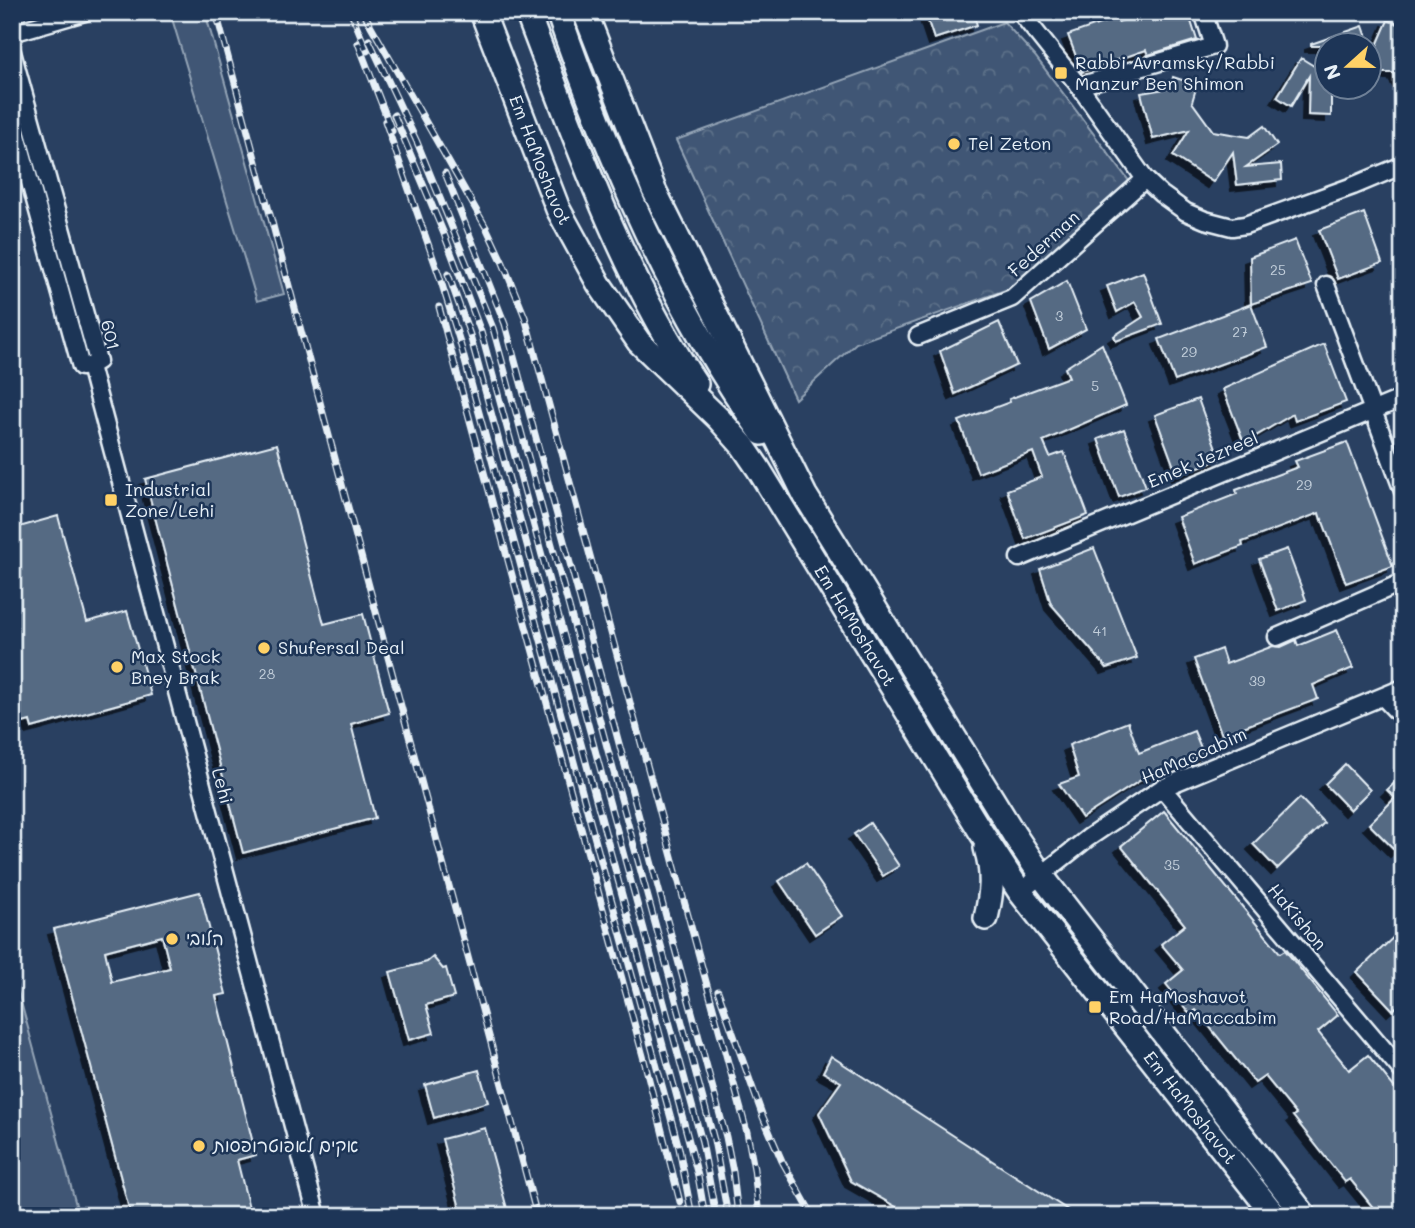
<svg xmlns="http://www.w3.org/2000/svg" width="1415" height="1228" font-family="Mali,'Playpen Sans Hebrew',sans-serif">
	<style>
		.grass { fill: #415774; stroke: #94a4b6; stroke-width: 2 }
		.park { fill: url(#park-crowns); stroke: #94a4b6; stroke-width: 2 }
		.building { fill: #556a83; stroke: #e8f1f8; stroke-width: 2; fill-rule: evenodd; filter: url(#shadow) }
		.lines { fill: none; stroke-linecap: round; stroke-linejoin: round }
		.minor-casing { stroke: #e8f1f8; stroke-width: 21 }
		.secondary-casing { stroke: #e8f1f8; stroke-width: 28 }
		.minor { stroke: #1d3557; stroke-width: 16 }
		.secondary { stroke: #1d3557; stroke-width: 23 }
		.rail-casing { stroke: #e8f1f8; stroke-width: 7 }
		.rail { stroke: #1d3557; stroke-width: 4.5; stroke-dasharray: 13; stroke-linecap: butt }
		.poi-dot { fill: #ffd166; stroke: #1d3557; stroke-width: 2.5 }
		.labels { text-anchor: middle; stroke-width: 5; stroke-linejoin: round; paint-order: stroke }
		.number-label { font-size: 14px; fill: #c3cfdb }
		.poi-label { font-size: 18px; fill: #e8f1f8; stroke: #1d3557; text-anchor: start }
		.street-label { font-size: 18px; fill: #e8f1f8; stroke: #1d3557 }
	</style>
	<defs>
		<pattern id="park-crowns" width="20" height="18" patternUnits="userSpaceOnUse" patternTransform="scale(1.75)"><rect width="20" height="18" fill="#415774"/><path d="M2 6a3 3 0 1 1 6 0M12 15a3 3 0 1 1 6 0" fill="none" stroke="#5c7089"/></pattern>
		<filter id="shadow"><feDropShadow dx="-6" dy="6" stdDeviation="0" flood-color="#0009"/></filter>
	</defs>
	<rect width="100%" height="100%" fill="#294061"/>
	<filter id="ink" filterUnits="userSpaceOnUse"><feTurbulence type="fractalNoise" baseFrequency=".0143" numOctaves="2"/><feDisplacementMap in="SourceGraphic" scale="14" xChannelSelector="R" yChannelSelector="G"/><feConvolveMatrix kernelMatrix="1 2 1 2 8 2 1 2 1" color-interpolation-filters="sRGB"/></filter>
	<g filter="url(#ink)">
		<!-- grass -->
		<g class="grass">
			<path d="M 170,12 L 205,12 L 284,294 L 257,301 Z"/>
			<path d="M 12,969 L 79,1216 L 12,1216 Z"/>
		</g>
		<!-- park -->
		<path class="park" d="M 1004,22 L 1035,56 L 1132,185 L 1025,283 L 856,343 L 795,399 L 676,140 Z"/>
		<!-- building -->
		<g class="building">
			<path d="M 925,12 L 973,12 L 977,25 L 934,39 Z"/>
			<path d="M 1146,12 L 1188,12 L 1197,40 L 1148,55 L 1146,50 L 1082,72 L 1068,35 L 1117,18 L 1118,22 Z"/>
			<path d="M 1388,20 L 1403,26 L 1403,87 L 1394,73 L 1369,73 L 1369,64 Z"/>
			<path d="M 1363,26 L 1370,46 L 1311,46 L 1311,44 Z"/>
			<path d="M 1301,58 L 1327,74 L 1327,88 L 1342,88 L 1331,97 L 1331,116 L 1308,115 L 1309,76 L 1291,106 L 1277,97 Z"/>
			<path d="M 1173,77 L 1197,85 L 1192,102 L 1213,131 L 1249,137 L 1264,126 L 1277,145 L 1246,167 L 1281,164 L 1282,180 L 1237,185 L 1233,152 L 1213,182 L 1173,156 L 1189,130 L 1153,139 L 1141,93 L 1171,88 Z"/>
			<path d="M 1364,213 L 1382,263 L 1338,279 L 1319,230 Z"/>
			<path d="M 1295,240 L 1312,284 L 1251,304 L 1250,257 Z"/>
			<path d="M 1143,272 L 1162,324 L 1116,341 L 1114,336 L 1143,317 L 1135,302 L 1117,312 L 1107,286 Z"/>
			<path d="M 1067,281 L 1086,329 L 1049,349 L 1031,302 Z"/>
			<path d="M 1251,304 L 1267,347 L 1175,381 L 1159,339 Z"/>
			<path d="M 999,322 L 1017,365 L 955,394 L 940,351 Z"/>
			<path d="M 1102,344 L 1126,405 L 1043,441 L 1050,457 L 1064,452 L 1088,515 L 1025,539 L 1007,490 L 1042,477 L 1033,452 L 978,473 L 959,421 L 1010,402 L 1009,399 L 1069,377 L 1065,368 Z"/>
			<path d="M 1324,344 L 1346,402 L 1295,421 L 1293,414 L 1244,443 L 1223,389 Z"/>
			<path d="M 1198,399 L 1220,459 L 1177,475 L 1155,415 Z"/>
			<path d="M 1124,429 L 1146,487 L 1119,497 L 1098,439 Z"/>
			<path d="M 1347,442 L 1393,566 L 1346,583 L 1322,519 L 1321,520 L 1319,513 L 1242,542 L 1243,546 L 1195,564 L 1178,517 L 1237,494 L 1236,490 L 1298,467 L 1295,461 Z"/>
			<path d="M 277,444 L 324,624 L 363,614 L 389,713 L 351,724 L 375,818 L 243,853 L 145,479 Z"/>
			<path d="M 58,516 L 87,622 L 127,611 L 151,695 L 32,728 L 30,721 L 12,726 L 12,529 Z"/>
			<path d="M 1094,548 L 1137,658 L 1107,668 L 1051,604 L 1040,569 Z"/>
			<path d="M 1287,549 L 1306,600 L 1278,611 L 1259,559 Z"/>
			<path d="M 1337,630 L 1353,668 L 1313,685 L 1318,699 L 1222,735 L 1194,659 L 1221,649 L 1226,664 L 1273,646 L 1281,647 L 1296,640 L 1298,646 Z"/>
			<path d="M 1128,722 L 1139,753 L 1194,731 L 1204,755 L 1144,778 L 1082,818 L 1059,784 L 1079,777 L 1069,745 Z"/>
			<path d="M 1345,764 L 1370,790 L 1350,810 L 1325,784 Z"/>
			<path d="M 1403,775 L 1403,844 L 1396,851 L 1369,824 L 1395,798 L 1387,790 Z"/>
			<path d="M 1300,798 L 1324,823 L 1277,869 L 1253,844 Z"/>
			<path d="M 1164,811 L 1280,953 L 1285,950 L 1338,1015 L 1318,1032 L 1349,1070 L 1368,1055 L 1403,1098 L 1403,1216 L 1380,1216 L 1350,1179 L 1345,1182 L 1293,1116 L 1296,1114 L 1265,1076 L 1255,1083 L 1196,1010 L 1190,1014 L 1166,984 L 1183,970 L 1161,944 L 1185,925 L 1121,846 Z"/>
			<path d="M 870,823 L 899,866 L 883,876 L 854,834 Z"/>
			<path d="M 806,863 L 842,916 L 815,934 L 779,881 Z"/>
			<path d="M 200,892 L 226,994 L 216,996 L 256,1155 L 237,1160 L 251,1216 L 131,1216 L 54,929 ZM 162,936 L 170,968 L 112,982 L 105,951 Z"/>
			<path d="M 1403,928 L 1403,1001 L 1393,1010 L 1357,972 Z"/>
			<path d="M 433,957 L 443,969 L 446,968 L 454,997 L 426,1005 L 434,1033 L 409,1040 L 390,972 L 427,962 Z"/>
			<path d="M 831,1056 L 1077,1216 L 912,1216 L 851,1181 L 819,1113 L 841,1082 L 823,1072 Z"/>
			<path d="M 479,1070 L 488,1102 L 434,1118 L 425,1085 Z"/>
			<path d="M 485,1128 L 509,1216 L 462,1216 L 442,1139 Z"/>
		</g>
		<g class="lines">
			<!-- minor casing -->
			<g class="minor-casing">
				<g id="minor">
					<path d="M 1020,12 L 1079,86 L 1145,179 L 1161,194 L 1186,212 L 1205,220 L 1232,227 L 1245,225 L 1353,186 L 1403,165"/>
					<path d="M 12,33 L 85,12"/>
					<path d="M 12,52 L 98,361 L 90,366 L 81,367 L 12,117"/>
					<path d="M 1079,86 L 1214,46 L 1203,12"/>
					<path d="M 1326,285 L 1403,491"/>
					<path d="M 918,336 L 1012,298 L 1145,179"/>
					<path d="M 90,366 L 317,1216"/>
					<path d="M 1019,558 L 1403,398"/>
					<path d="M 1277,637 L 1403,582"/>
					<path d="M 1383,697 L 1403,718"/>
					<path d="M 1162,788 L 1403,1072"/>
					<path d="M 1020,892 L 1088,838 L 1162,788 L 1403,688"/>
				</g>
			</g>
			<!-- secondary casing -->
			<g class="secondary-casing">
				<g id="secondary">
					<path id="s1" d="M 482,12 L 558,209 L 599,284 L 639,342 L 719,419 L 743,446 L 758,468 L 981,832 L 1020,892 L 1275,1216"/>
					<path d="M 527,12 C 576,140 620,270 696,384"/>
					<path d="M 558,12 C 609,159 672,306 762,433"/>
					<path d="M 585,12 L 654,190 L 805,495 L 1015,836 L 1041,875 L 1305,1216"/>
					<path d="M 986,848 C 994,874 992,892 986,918"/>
				</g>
			</g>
			<!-- minor -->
			<use href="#minor" class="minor"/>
			<!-- secondary -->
			<use href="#secondary" class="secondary"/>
			<!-- rail casing -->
			<g class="rail-casing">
				<g id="rail">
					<path d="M 216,12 L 537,1216"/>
					<path d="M 351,12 L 367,51"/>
					<path d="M 363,12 L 487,229 L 503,263 L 525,317 L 747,1132 L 754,1169 L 759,1216"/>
					<path d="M 369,40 L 417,142 L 493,328 L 714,1140 L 728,1216"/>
					<path d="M 358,43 L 392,131"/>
					<path d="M 394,115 L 444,234 L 481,332 L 702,1142 L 716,1216"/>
					<path d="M 385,121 L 439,275 L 459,339 L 679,1148 L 692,1216"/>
					<path d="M 445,173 L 505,324 L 726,1137 L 733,1172 L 738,1216"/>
					<path d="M 448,274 L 470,335 L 690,1145 L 698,1176 L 705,1216"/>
					<path d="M 439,307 L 643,1056 L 680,1202"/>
					<path d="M 718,991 L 763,1117 L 782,1161 L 813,1216"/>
				</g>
			</g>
			<!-- rail -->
			<use href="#rail" class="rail"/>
		</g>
	</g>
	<!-- markers -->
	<g class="poi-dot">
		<rect x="1054" y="66" width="14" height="14" rx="3.5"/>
		<circle cx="954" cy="144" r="7"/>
		<rect x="104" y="493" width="14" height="14" rx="3.5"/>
		<circle cx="264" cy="648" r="7"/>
		<circle cx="117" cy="667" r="7"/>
		<circle cx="172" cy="939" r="7"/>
		<rect x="1088" y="1000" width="14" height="14" rx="3.5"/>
		<circle cx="199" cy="1146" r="7"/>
	</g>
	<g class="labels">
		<!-- number labels -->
		<g class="number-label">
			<text x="1278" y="275">25</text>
			<text x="1059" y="321">3</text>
			<text x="1240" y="337">27</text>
			<text x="1189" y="357">29</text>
			<text x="1095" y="391">5</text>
			<text x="1304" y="490">29</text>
			<text x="1100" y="636">41</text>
			<text x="267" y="679">28</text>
			<text x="1257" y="686">39</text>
			<text x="1172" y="870">35</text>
		</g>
		<!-- poi labels -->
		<g class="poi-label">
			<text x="1075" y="69">Rabbi Avramsky/Rabbi<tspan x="1075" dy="21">Manzur Ben Shimon</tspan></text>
			<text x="968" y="150">Tel Zeton</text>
			<text x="125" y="496">Industrial<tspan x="125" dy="21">Zone/Lehi</tspan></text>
			<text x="278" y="654">Shufersal Deal</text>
			<text x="131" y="663">Max Stock<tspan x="131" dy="21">Bney Brak</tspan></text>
			<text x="186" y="945">הלובי</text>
			<text x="1109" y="1003">Em HaMoshavot<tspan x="1109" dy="21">Road/HaMaccabim</tspan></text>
			<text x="213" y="1152">אקים לאפוטרופסות</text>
		</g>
		<!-- street labels -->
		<g class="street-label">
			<text dy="6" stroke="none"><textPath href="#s1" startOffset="159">Em HaMoshavot</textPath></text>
			<text transform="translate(1044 244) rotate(-42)" y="6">Federman</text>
			<text transform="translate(110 335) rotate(77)" y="6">601</text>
			<text transform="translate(1203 460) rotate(-23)" y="6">Emek Jezreel</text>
			<text dy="6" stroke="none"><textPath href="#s1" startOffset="726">Em HaMoshavot</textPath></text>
			<text transform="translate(1194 756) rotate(-24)" y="6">HaMaccabim</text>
			<text transform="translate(222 786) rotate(75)" y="6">Lehi</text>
			<text transform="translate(1297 917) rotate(50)" y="6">HaKishon</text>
			<text dy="6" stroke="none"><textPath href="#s1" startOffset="1314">Em HaMoshavot</textPath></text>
		</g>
	</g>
	<!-- margin -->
	<rect width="1415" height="1228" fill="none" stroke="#1d3557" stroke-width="42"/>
	<rect x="21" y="21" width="1373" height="1186" fill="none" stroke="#e8f1f8" stroke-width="2.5" filter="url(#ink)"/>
	<!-- north arrow -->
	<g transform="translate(1348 66) rotate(249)"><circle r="33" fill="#1d3557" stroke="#6e8097" stroke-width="2"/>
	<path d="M0-5L12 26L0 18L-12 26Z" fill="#ffd166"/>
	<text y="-10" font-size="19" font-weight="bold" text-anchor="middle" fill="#e8f1f8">N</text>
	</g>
</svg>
